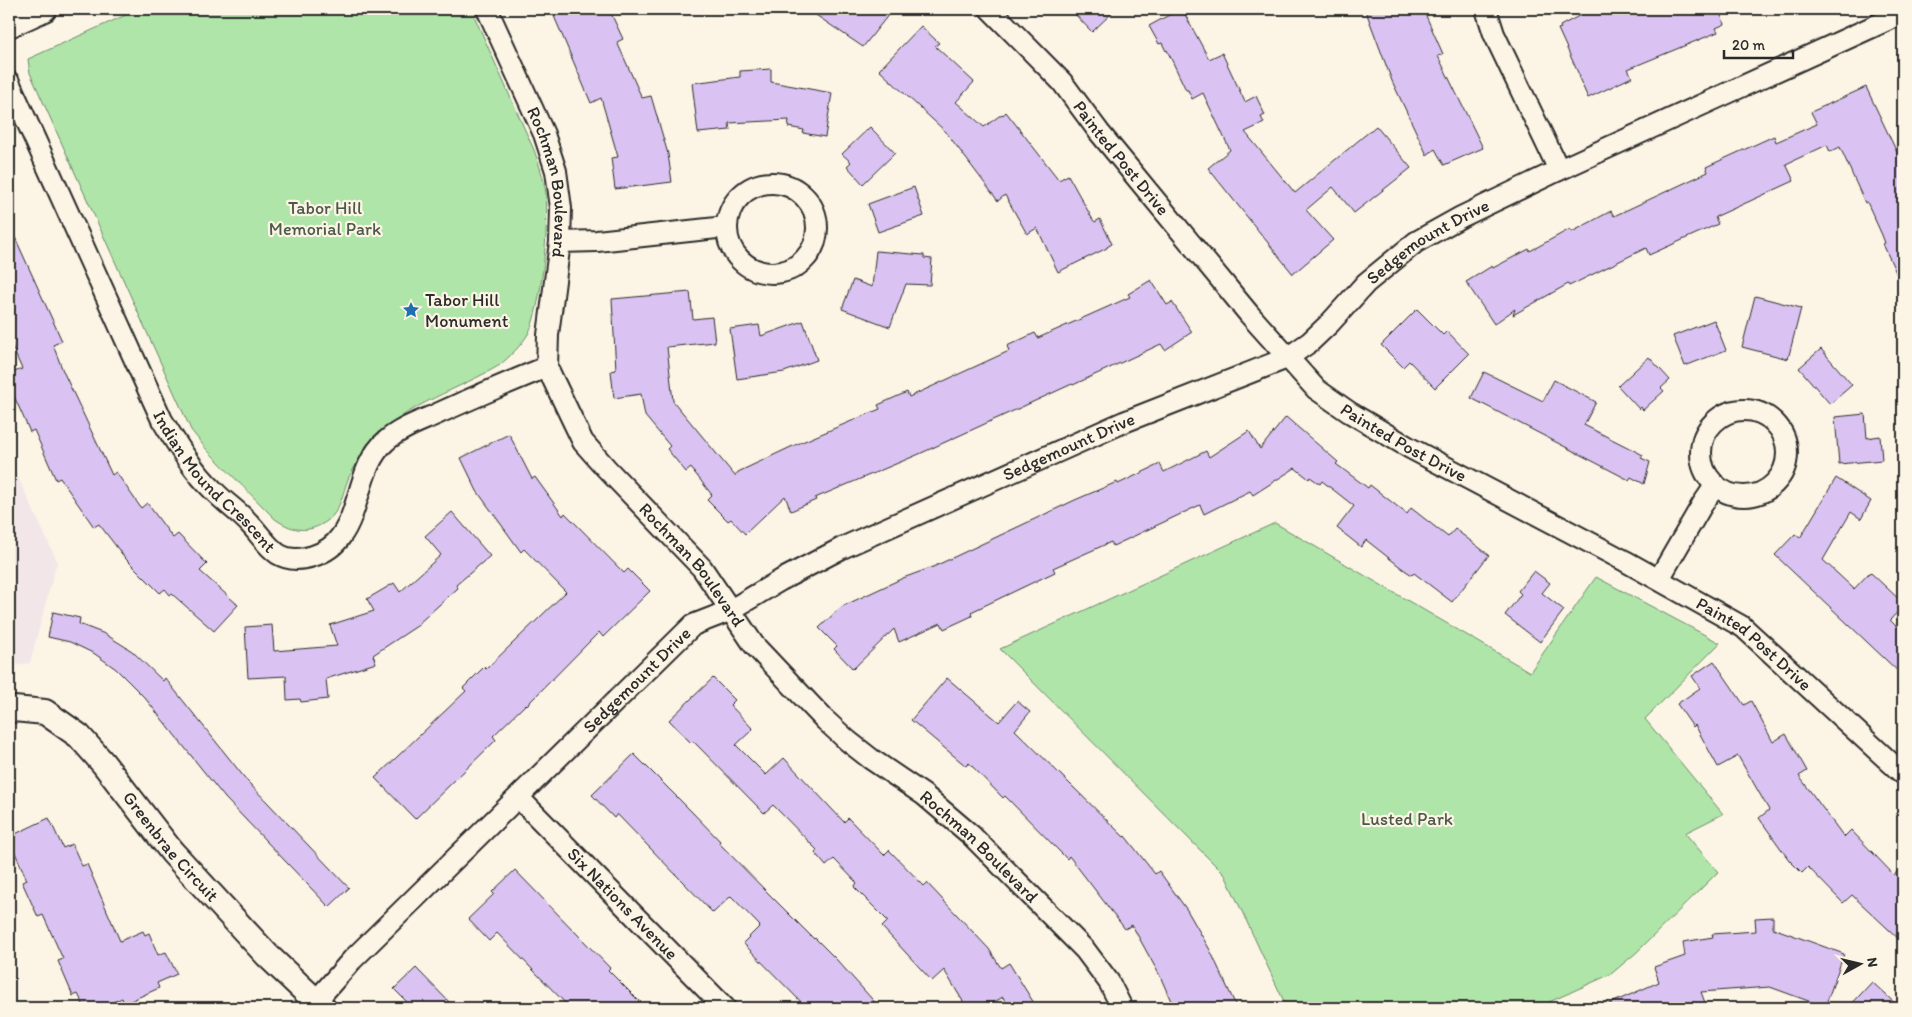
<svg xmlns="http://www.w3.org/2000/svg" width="1912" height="1017" font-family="Itim,sans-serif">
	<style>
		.built { fill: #f2e6e9 }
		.green { fill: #afe5a8; stroke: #6d886a }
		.building { fill: #dac3f2; stroke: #2b2b2b }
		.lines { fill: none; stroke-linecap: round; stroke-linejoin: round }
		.minor-casing { stroke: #2b2b2b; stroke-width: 24 }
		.tertiary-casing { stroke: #2b2b2b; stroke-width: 28 }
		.minor { stroke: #fcf5e5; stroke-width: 20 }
		.tertiary { stroke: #fcf5e5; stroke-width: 24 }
		.labels { text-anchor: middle; stroke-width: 4.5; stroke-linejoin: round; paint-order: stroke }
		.street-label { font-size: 18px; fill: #2b2b2b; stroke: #fcf5e5 }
		.park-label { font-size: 18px; fill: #4c5a4a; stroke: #fcf5e5 }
		.poi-label { font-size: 18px; fill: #2b2b2b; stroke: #fcf5e5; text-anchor: start }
	</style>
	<rect width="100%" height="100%" fill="#fcf5e5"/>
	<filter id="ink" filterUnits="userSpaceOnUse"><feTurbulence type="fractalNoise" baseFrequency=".02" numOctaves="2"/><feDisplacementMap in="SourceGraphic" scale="10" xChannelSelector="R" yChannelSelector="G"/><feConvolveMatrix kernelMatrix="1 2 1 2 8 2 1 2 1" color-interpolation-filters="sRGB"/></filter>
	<g filter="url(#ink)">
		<!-- built -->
		<path class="built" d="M 9,458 L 57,561 L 30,663 L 9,666 Z"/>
		<!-- green -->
		<g class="green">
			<path d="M 139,9 L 471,9 L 534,150 C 539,164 544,179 546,194 C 549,223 542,309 528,334 C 521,346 510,356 500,365 C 458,390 409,403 374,439 C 364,450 356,464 349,477 C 342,493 341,513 324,523 C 306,534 291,530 275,519 L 207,450 L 191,430 L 30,73 L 28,59 Z"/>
			<path d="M 1275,523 L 1530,672 L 1596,577 L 1720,643 L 1645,719 L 1723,814 L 1685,833 L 1718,872 L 1636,953 L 1611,974 L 1536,1008 L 1287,1008 L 1225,875 L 1000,649 Z"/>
		</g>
		<!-- building -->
		<g class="building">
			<path d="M 551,9 L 609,9 L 623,39 L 617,42 L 642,98 L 651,96 L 668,154 L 672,182 L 615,189 L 611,158 L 618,157 L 601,98 L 591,103 Z"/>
			<path d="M 807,9 L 893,9 L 863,47 Z"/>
			<path d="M 1070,9 L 1116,9 L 1092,32 Z"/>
			<path d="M 1180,9 L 1182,9 L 1209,59 L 1222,53 L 1245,102 L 1256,96 L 1265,115 L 1261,117 L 1264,123 L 1245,132 L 1295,193 L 1376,126 L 1411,168 L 1354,213 L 1333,187 L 1306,210 L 1333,240 L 1293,274 L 1208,168 L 1230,150 L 1203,93 L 1192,99 L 1188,90 L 1186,90 L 1167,50 L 1166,51 L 1162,43 L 1159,44 L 1149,26 Z"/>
			<path d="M 1365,9 L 1423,9 L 1443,54 L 1438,56 L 1483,148 L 1444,165 L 1435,149 L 1427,155 L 1392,81 Z"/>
			<path d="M 1592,9 L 1718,9 L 1725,24 L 1716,28 L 1718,32 L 1628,69 L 1632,77 L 1588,98 L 1579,78 L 1580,77 L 1558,29 L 1561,28 L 1560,26 Z"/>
			<path d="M 921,26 L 939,43 L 935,46 L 974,82 L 956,102 L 984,127 L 1002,114 L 1003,115 L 1006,112 L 1059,180 L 1068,175 L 1093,220 L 1095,222 L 1100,219 L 1112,244 L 1107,247 L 1107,248 L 1058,272 L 1037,228 L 1027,234 L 1005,195 L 998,201 L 946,132 L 879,70 Z"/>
			<path d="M 771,69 L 771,82 L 832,93 L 825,137 L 803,133 L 804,130 L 788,127 L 789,120 L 729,123 L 730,130 L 698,133 L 692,83 L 740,77 L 740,71 Z"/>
			<path d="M 1866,87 L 1903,165 L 1903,288 L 1883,244 L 1885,243 L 1882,235 L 1867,202 L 1865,203 L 1840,147 L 1830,152 L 1827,145 L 1786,164 L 1794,181 L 1715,217 L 1718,224 L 1649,255 L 1646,248 L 1569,286 L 1568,284 L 1513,315 L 1515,309 L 1494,324 L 1466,282 L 1492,266 L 1493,268 L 1529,249 L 1530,251 L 1570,229 L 1572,232 L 1611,211 L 1614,216 L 1708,172 L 1706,167 L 1774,136 L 1776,142 L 1817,124 L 1811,112 Z"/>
			<path d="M 870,127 L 895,153 L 863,184 L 847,166 L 851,162 L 842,154 Z"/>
			<path d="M 914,187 L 924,216 L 878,232 L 868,204 Z"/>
			<path d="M 9,224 L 62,341 L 53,345 L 63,371 L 112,475 L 116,472 L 141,508 L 147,503 L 173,538 L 178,534 L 207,564 L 200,571 L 238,605 L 214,631 L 172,594 L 170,595 L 165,589 L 160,593 L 125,558 L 99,524 L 94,527 L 60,478 L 56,480 L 34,430 L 30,432 L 9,385 L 9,374 L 22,369 L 9,340 Z"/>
			<path d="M 876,251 L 924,255 L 924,258 L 932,259 L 930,285 L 906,284 L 890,327 L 842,309 L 853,280 L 872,287 Z"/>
			<path d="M 1151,280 L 1167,305 L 1172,302 L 1192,332 L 1165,350 L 1161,344 L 1073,385 L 1072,384 L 917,455 L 815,498 L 816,500 L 791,511 L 785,496 L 745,534 L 731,519 L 728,521 L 707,500 L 712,495 L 691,468 L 686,472 L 667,449 L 670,446 L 645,416 L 641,394 L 614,398 L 611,371 L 616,370 L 612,299 L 690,292 L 693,319 L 712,317 L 715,342 L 667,347 L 673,401 L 735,476 L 738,472 L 795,445 L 880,409 L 878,405 L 907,392 L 909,397 L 1009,351 L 1007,346 L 1035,333 L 1038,338 L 1130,297 L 1128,294 Z"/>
			<path d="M 1755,296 L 1801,308 L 1788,359 L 1742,347 Z"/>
			<path d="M 1417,309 L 1443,335 L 1447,331 L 1469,354 L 1435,388 L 1409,361 L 1403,367 L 1381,345 Z"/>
			<path d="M 1714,320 L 1726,350 L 1685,366 L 1673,336 Z"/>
			<path d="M 803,321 L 817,360 L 784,372 L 737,379 L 730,329 L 759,325 L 761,336 Z"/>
			<path d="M 1821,349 L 1852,385 L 1830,404 L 1799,368 Z"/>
			<path d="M 1649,357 L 1670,380 L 1661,388 L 1664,391 L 1643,410 L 1641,407 L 1639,409 L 1618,386 Z"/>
			<path d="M 1484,372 L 1543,401 L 1554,380 L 1596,402 L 1584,425 L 1643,455 L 1641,458 L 1650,462 L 1644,484 L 1631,477 L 1629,480 L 1471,398 Z"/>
			<path d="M 1865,414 L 1867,438 L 1880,436 L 1882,460 L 1839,464 L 1835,417 Z"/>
			<path d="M 1286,417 L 1338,462 L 1336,464 L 1368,488 L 1370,485 L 1407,514 L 1411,508 L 1448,537 L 1455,529 L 1489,555 L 1452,602 L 1414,573 L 1412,575 L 1403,569 L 1366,540 L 1361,547 L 1337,528 L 1354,506 L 1322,481 L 1320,484 L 1310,477 L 1309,479 L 1295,468 L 1253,495 L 1250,491 L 1204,514 L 1200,505 L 1113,546 L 1111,542 L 1053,568 L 1055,572 L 971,612 L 972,616 L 944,629 L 941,623 L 899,642 L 894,629 L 853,669 L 834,649 L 837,646 L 819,628 L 841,607 L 903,578 L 933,567 L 1075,500 L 1117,482 L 1118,484 L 1160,464 L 1164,472 L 1206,451 L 1209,457 L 1249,431 L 1260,449 Z"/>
			<path d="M 509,434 L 532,479 L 535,477 L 563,516 L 565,513 L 624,573 L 628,569 L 650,591 L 603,637 L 599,632 L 527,705 L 526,704 L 493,736 L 496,740 L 415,819 L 375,778 L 466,691 L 463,688 L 484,667 L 486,669 L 566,592 L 524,549 L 521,552 L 477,491 L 461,458 Z"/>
			<path d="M 1836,478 L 1871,501 L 1861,519 L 1851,512 L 1823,560 L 1854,589 L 1870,572 L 1903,603 L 1903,606 L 1890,620 L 1903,633 L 1903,676 L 1775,555 L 1795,534 L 1800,538 Z"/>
			<path d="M 452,512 L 490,556 L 456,585 L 458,588 L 419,623 L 420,624 L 373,655 L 376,663 L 326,679 L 328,699 L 301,702 L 300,699 L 287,700 L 286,676 L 248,678 L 245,627 L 272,625 L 274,651 L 337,646 L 330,625 L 374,611 L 367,599 L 394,583 L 400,592 L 441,555 L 425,536 Z"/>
			<path d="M 1534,571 L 1550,583 L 1542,593 L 1564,610 L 1540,642 L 1505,615 L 1521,594 L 1518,591 Z"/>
			<path d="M 53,612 L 80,618 L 79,624 L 105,634 L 132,651 L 163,681 L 165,678 L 248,782 L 349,888 L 329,907 L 225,798 L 145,698 L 116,669 L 95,654 L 70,642 L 48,637 Z"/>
			<path d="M 1714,661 L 1744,705 L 1751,701 L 1773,742 L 1786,734 L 1807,771 L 1799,776 L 1844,837 L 1851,830 L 1894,875 L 1903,865 L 1903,943 L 1852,895 L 1843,903 L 1808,867 L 1802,873 L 1789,860 L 1759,818 L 1769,810 L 1738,756 L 1718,767 L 1695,725 L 1693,727 L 1677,704 L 1700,688 L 1692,676 Z"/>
			<path d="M 713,678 L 735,700 L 730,705 L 753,729 L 736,745 L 766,775 L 784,758 L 844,822 L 848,818 L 884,855 L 889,850 L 924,886 L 927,883 L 989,949 L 1001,968 L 1009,963 L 1037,1008 L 1008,1008 L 1003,997 L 984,1008 L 967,1008 L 944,970 L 932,981 L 882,927 L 888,921 L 854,887 L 857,883 L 834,859 L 826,866 L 815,853 L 817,850 L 773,805 L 764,813 L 693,741 L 691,743 L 669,720 Z"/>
			<path d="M 947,678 L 999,722 L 1017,701 L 1030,712 L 1015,730 L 1124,837 L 1125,836 L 1155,874 L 1159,871 L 1187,910 L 1210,950 L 1237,1008 L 1174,1008 L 1160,976 L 1132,925 L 1125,929 L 1069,856 L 1067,859 L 1005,796 L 1003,798 L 969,763 L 966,766 L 911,720 Z"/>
			<path d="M 634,754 L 691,811 L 720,841 L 719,843 L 768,893 L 814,939 L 815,938 L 836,959 L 880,1008 L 807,1008 L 743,943 L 760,926 L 731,896 L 713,913 L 617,814 L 614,818 L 592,795 Z"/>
			<path d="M 49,818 L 63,848 L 72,844 L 82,866 L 87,864 L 120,941 L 143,931 L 145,935 L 149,933 L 158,955 L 166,952 L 177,974 L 157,983 L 159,988 L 124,1004 L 122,998 L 100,1008 L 85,1008 L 78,994 L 73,996 L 58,961 L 63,959 L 43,915 L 38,917 L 22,882 L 27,880 L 9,839 L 9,837 Z"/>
			<path d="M 515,870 L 610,968 L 608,970 L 646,1008 L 570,1008 L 497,933 L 489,941 L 468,919 L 494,894 L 492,892 Z"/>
			<path d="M 1773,917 L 1773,928 L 1844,954 L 1825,1007 L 1770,987 L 1701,992 L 1707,1008 L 1600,1008 L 1659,982 L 1654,967 L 1685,956 L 1683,942 L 1713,937 L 1712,934 L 1756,931 L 1755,918 Z"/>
			<path d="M 416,968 L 455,1008 L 413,1008 L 394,989 Z"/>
			<path d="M 1872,982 L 1900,1008 L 1848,1008 Z"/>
		</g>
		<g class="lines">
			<!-- minor casing -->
			<g class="minor-casing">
				<g id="minor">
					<path id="s1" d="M 487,9 L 544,134 L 556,171 L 561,208 L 560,242 L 548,335 L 547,367 L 583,442 L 606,468 L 702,568 L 754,645 L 825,720 L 848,741 L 871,759 L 924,795 L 971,835 L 1085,950 L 1109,982 L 1122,1008"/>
					<path id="s2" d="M 990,9 L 1062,82 L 1099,132 L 1249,314 L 1316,389 L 1349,412 L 1410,448 L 1625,561 L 1743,627 L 1903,774"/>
					<path d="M 1486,9 L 1494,34 L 1559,170"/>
					<path id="s3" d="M 9,82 L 162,420 C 177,444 192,470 213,490 C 224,502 238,511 249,523 C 259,533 266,546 278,554 C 298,566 329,554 341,536 C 361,508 359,464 386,441 C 400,428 422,421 439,413 C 475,397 511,381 547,367"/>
					<circle cx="772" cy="228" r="45"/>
					<path d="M 560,242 L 597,241 L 726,227"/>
					<circle cx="1744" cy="453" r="43"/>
					<path d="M 1659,579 L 1702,505 L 1715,486"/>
					<path id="s4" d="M 519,798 L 725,1008"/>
					<path id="s5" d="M 316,1001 L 352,960 L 693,625 L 729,611 L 781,580 L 842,548 L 1124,422 L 1287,358 L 1310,342 L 1330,323 L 1366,283 L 1416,242 L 1461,217 L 1559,170 L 1903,13"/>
				</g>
			</g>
			<!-- tertiary casing -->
			<g class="tertiary-casing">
				<g id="tertiary">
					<path d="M 9,25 L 44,9"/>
					<path id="s6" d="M 9,711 L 14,709 L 45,712 L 79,736 L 103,763 L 172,852 L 267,955 L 323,1008"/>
				</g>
			</g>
			<!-- minor -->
			<use href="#minor" class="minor"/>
			<!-- tertiary -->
			<use href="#tertiary" class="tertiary"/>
		</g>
	</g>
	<!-- icons -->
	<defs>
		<g id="sight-bare" transform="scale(1.35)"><path d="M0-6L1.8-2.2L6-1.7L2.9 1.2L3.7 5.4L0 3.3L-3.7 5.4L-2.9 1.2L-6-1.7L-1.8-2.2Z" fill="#1f6fb2" stroke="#fcf5e5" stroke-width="2.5" paint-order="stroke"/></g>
	</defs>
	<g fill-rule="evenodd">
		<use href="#sight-bare" x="411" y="310"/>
	</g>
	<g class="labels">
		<!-- street labels -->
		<g class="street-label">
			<text dy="6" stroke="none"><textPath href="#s2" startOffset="199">Painted Post Drive</textPath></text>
			<text dy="6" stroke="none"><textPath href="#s1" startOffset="186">Rochman Boulevard</textPath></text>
			<text dy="6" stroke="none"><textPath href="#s5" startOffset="1369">Sedgemount Drive</textPath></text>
			<text dy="6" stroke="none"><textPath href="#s2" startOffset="604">Painted Post Drive</textPath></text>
			<text dy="6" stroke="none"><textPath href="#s5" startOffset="949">Sedgemount Drive</textPath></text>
			<text dy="6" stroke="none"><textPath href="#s3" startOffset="452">Indian Mound Crescent</textPath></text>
			<text dy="6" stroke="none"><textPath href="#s1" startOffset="621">Rochman Boulevard</textPath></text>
			<text dy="6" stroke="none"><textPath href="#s2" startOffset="1009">Painted Post Drive</textPath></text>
			<text dy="6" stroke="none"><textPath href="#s5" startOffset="454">Sedgemount Drive</textPath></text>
			<text dy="6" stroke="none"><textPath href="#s6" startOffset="222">Greenbrae Circuit</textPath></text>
			<text dy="6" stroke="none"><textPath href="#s1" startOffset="1026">Rochman Boulevard</textPath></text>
			<text dy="6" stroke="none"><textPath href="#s4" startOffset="148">Six Nations Avenue</textPath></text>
		</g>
		<!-- park labels -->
		<g class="park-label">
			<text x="325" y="214">Tabor Hill<tspan x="325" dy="21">Memorial Park</tspan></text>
			<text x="1407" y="825">Lusted Park</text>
		</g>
		<!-- poi labels -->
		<g class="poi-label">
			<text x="425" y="306">Tabor Hill<tspan x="425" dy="21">Monument</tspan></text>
		</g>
	</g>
	<!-- margin -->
	<rect width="1912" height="1017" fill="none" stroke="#fcf5e5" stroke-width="30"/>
	<rect x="15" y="15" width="1882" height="987" fill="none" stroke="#2b2b2b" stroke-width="2" filter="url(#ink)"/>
	<!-- north arrow -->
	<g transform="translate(1860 964) rotate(82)" stroke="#fcf5e5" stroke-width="4" paint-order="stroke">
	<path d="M0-4L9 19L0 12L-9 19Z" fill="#2b2b2b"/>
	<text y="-8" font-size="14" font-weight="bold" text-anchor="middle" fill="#2b2b2b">N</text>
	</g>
	<!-- scale -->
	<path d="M1724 50v8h69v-8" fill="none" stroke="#2b2b2b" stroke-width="2.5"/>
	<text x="1732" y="50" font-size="15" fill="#2b2b2b" stroke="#fcf5e5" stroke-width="4" paint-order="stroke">20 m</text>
</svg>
